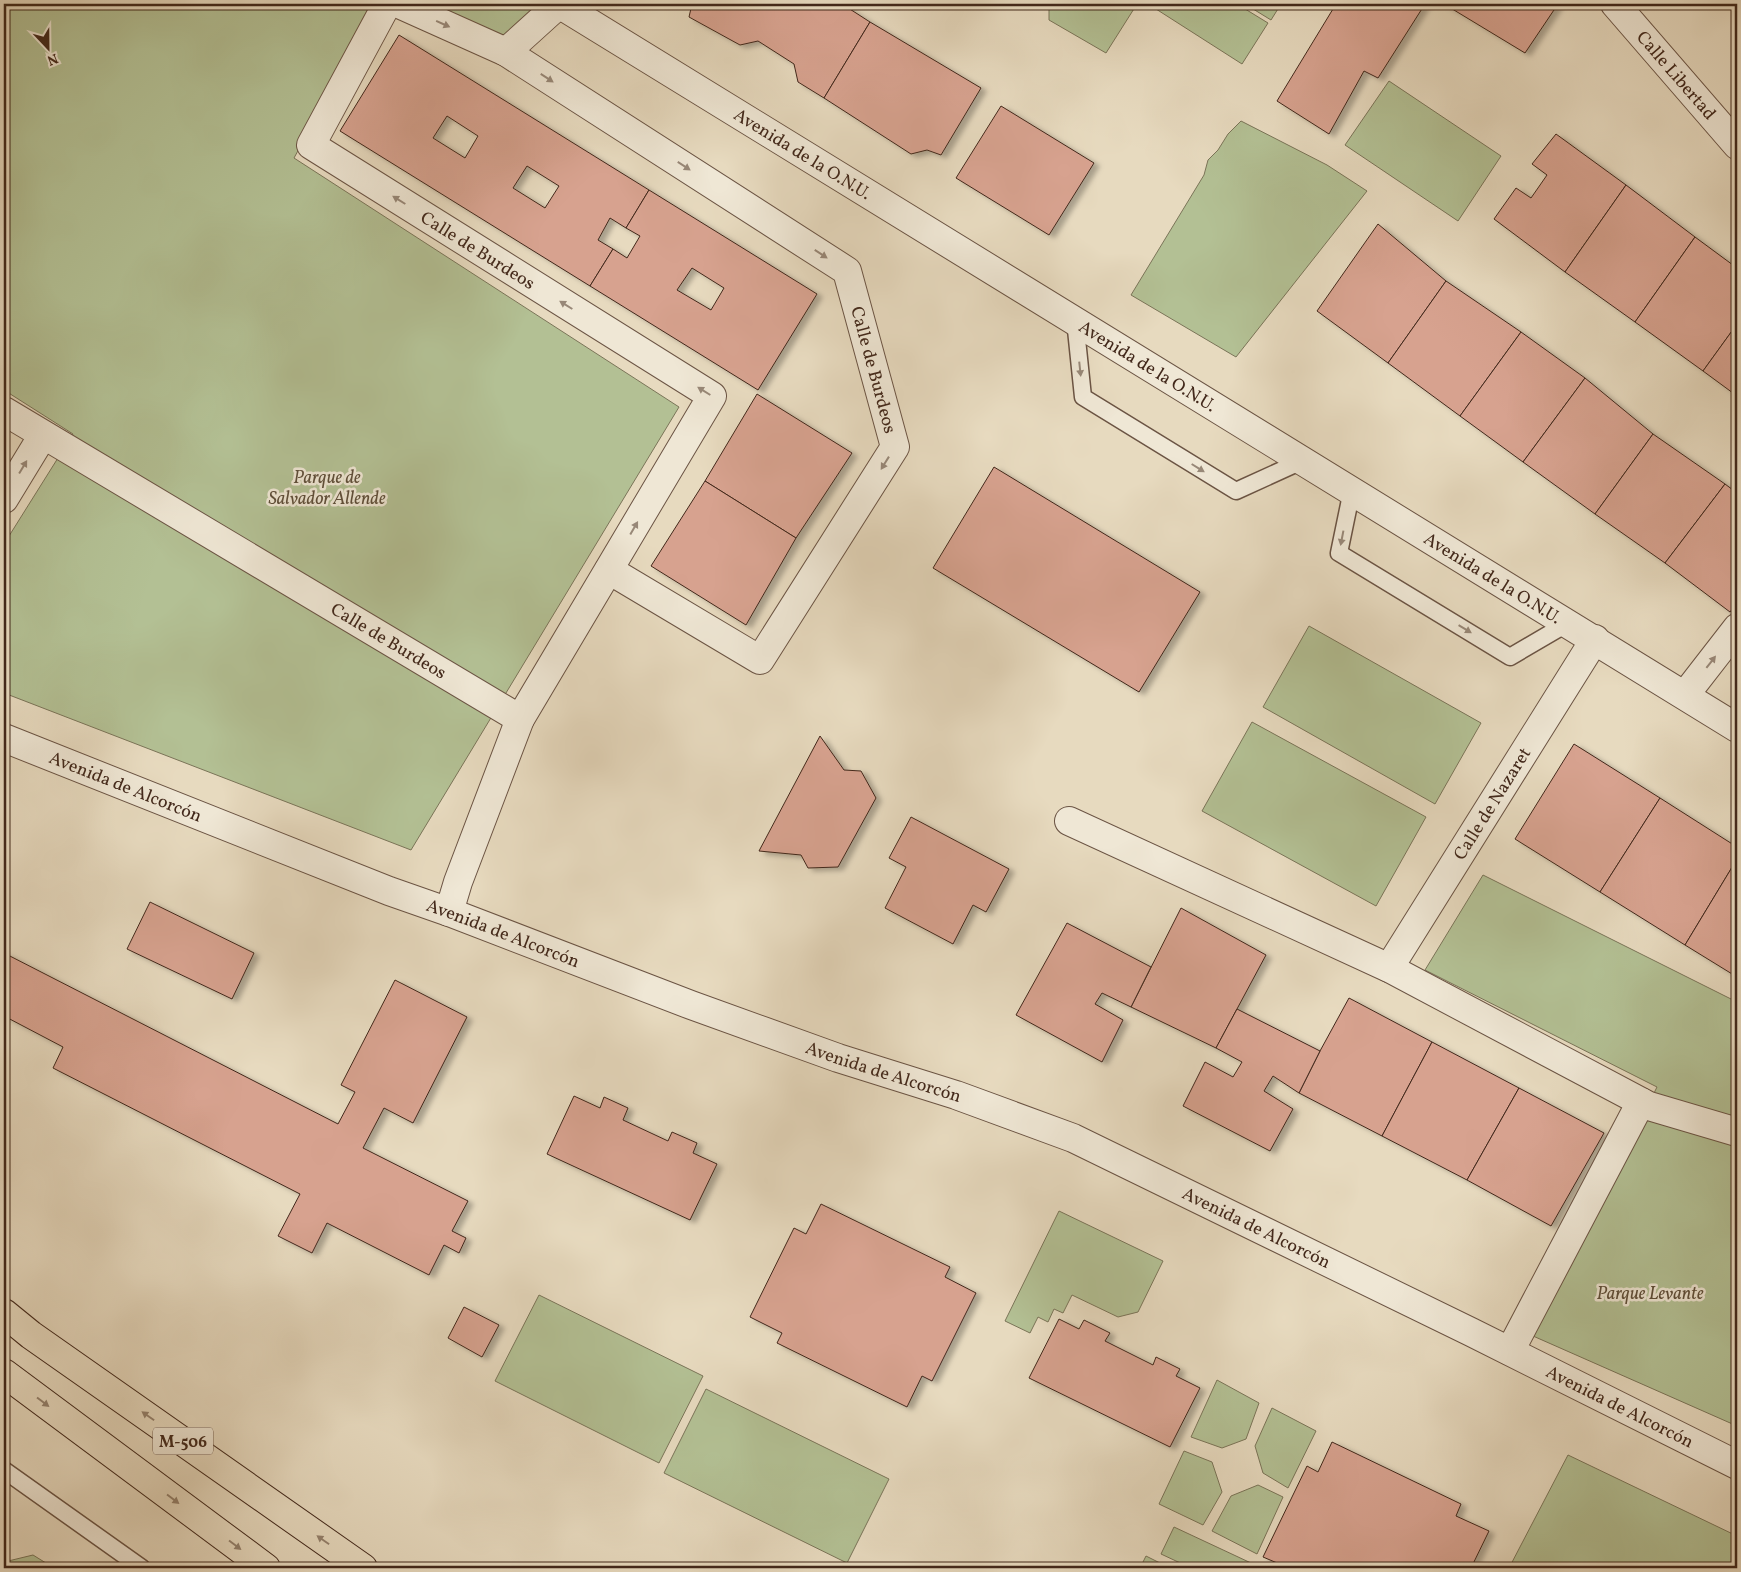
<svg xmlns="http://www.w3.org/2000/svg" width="1741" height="1572" font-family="Vollkorn,serif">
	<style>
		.green { fill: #b3c094; stroke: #7a7458 }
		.building { fill: #d7a28f; stroke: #42281b; fill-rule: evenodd; filter: url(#shadow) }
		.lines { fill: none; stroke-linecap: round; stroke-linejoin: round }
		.service-casing { stroke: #6b5444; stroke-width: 19 }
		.minor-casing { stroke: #6b5444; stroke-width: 30 }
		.tertiary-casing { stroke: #6b5444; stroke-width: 30 }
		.motorway-casing { stroke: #42281b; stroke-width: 30 }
		.service { stroke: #efe7d5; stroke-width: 16 }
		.minor { stroke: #efe7d5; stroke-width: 28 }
		.tertiary { stroke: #efe7d5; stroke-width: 28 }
		.motorway { stroke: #e7dabf; stroke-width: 28 }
		.oneway { fill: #988878 }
		.oneway2 { fill: #94816d }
		.labels { text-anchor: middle; stroke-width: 5; stroke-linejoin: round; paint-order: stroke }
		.shield { fill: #efe7d5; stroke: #766153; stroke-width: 1 }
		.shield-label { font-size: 16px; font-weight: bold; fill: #42281b }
		.street-label { font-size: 18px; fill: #42281b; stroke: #efe7d5 }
		.park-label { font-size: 18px; font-style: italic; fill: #5e4e39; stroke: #efe7d5 }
	</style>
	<defs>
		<filter id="shadow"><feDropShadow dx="5.5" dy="3" stdDeviation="2.5" flood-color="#0004"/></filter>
	</defs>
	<rect width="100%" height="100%" fill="#e7dabf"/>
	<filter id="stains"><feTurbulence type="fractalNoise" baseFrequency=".004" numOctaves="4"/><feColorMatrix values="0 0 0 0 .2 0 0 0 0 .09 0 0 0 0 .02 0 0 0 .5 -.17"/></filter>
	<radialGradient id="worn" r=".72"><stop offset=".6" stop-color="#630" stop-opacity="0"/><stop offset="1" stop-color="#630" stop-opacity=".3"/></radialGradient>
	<!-- green -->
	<g class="green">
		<path d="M 4,4 L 378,4 L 294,158 L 679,407 L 411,850 L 4,693 L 4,544 L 73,434 L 4,390 Z"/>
		<path d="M 418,4 L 559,4 L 503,41 Z"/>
		<path d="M 1049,4 L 1137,4 L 1106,53 L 1049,20 Z"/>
		<path d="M 1159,4 L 1237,4 L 1268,23 L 1242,64 L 1156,9 Z"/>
		<path d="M 1245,4 L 1281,4 L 1271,20 Z"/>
		<path d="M 1389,81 L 1501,156 L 1458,221 L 1345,145 Z"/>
		<path d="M 1241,121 L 1327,165 L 1367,191 L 1236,357 L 1131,295 L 1204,175 L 1208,160 L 1218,150 L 1228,134 Z"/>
		<path d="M 1309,626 L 1481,723 L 1435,804 L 1263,707 Z"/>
		<path d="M 1252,722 L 1426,817 L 1376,906 L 1202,811 Z"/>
		<path d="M 1483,875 L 1737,1002 L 1737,1426 L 1533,1336 L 1657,1087 L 1425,970 Z"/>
		<path d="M 1059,1211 L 1163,1261 L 1138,1312 L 1118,1317 L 1072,1295 L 1063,1313 L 1054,1309 L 1048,1322 L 1038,1317 L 1030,1333 L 1005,1321 Z"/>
		<path d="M 539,1295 L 703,1376 L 659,1463 L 495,1381 Z"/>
		<path d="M 1217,1380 L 1259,1403 L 1246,1439 L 1222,1448 L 1191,1437 Z"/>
		<path d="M 706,1389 L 889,1479 L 847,1563 L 664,1473 Z"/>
		<path d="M 1272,1408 L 1316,1431 L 1288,1488 L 1263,1473 L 1255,1446 Z"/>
		<path d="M 1184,1451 L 1212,1462 L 1222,1492 L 1203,1525 L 1159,1504 Z"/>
		<path d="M 1568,1455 L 1737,1536 L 1737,1568 L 1509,1568 Z"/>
		<path d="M 1258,1485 L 1283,1497 L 1257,1554 L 1212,1531 L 1231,1496 Z"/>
		<path d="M 1174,1527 L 1251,1563 L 1249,1568 L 1191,1568 L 1161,1554 Z"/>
		<path d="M 33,1555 L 54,1568 L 4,1568 L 4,1562 Z"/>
		<path d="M 1146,1556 L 1170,1568 L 1140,1568 Z"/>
	</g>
	<!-- building -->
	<g class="building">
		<path d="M 692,4 L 842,4 L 870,22 L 824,98 L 798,82 L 794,64 L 758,41 L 740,45 L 689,17 Z"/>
		<path d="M 1336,4 L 1425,4 L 1378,78 L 1364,71 L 1329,134 L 1277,101 Z"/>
		<path d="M 1444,4 L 1558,4 L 1525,53 Z"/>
		<path d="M 870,22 L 981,88 L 941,155 L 927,150 L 911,154 L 824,98 Z"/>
		<path d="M 399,35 L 649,190 L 626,228 L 610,218 L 598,240 L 613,249 L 590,286 L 340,131 ZM 447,116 L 478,136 L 465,158 L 433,138 ZM 527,166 L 559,186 L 545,208 L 513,188 Z"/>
		<path d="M 1001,106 L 1094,163 L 1049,235 L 956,178 Z"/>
		<path d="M 1556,134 L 1626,185 L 1565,272 L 1494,219 L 1516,188 L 1531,198 L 1547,175 L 1532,164 Z"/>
		<path d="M 1626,185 L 1695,237 L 1635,322 L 1565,272 Z"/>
		<path d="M 649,190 L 817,294 L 758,390 L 590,286 L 613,249 L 627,258 L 640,236 L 626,228 ZM 692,268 L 724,288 L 711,310 L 677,290 Z"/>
		<path d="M 1378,224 L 1446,281 L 1388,363 L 1317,311 Z"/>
		<path d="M 1695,237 L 1737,268 L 1737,324 L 1703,371 L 1635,322 Z"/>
		<path d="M 1446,281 L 1521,332 L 1460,416 L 1388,363 Z"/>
		<path d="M 1737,324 L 1737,396 L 1703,371 Z"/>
		<path d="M 1521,332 L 1585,378 L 1523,462 L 1460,416 Z"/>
		<path d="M 1585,378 L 1653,434 L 1595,514 L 1523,462 Z"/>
		<path d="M 757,394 L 852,453 L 796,538 L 705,481 Z"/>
		<path d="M 1653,434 L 1725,484 L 1665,563 L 1595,514 Z"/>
		<path d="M 994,467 L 1200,592 L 1139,692 L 933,568 Z"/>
		<path d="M 705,481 L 796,538 L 746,625 L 651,566 Z"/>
		<path d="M 1725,484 L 1737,493 L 1737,603 L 1730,612 L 1665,563 Z"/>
		<path d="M 820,736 L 844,770 L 861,771 L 876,798 L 838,867 L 808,868 L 801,855 L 759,851 Z"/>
		<path d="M 1574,744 L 1660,798 L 1600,892 L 1515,839 Z"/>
		<path d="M 1660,798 L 1737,847 L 1737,859 L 1685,945 L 1600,892 Z"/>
		<path d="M 911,817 L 1009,869 L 986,912 L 973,905 L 953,944 L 885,908 L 906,867 L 889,858 Z"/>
		<path d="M 1737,859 L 1737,977 L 1685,945 Z"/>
		<path d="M 150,902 L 254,953 L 232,999 L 127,949 Z"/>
		<path d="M 1181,908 L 1266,955 L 1216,1048 L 1131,1007 Z"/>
		<path d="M 1067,923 L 1151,967 L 1131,1007 L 1102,993 L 1095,1004 L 1123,1020 L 1102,1062 L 1016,1015 Z"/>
		<path d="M 4,953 L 338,1124 L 355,1092 L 341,1085 L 395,980 L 467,1017 L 413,1123 L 384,1108 L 363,1148 L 468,1201 L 452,1231 L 466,1238 L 459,1253 L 444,1245 L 429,1275 L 327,1223 L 312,1253 L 278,1236 L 300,1194 L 53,1068 L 63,1047 L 4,1016 Z"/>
		<path d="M 1349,998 L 1432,1042 L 1382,1136 L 1299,1093 L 1320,1051 Z"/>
		<path d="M 1237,1009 L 1320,1051 L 1299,1093 L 1273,1076 L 1264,1091 L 1293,1109 L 1270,1151 L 1183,1106 L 1205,1062 L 1233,1077 L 1242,1062 L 1216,1048 Z"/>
		<path d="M 1432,1042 L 1519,1088 L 1467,1180 L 1382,1136 Z"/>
		<path d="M 1519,1088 L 1604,1133 L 1551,1226 L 1467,1180 Z"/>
		<path d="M 574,1096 L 600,1108 L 604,1097 L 628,1108 L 623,1120 L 668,1141 L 672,1132 L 697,1143 L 693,1153 L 717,1164 L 690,1220 L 547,1154 Z"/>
		<path d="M 821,1204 L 950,1267 L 945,1277 L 976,1293 L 932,1381 L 922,1376 L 907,1407 L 777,1343 L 782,1333 L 750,1317 L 794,1228 L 806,1234 Z"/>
		<path d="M 464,1307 L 499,1325 L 482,1357 L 448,1338 Z"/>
		<path d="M 1059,1319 L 1079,1329 L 1084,1320 L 1110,1333 L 1105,1341 L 1153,1365 L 1156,1357 L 1180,1369 L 1176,1376 L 1200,1388 L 1170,1447 L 1029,1378 Z"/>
		<path d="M 1332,1442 L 1461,1504 L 1456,1516 L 1489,1531 L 1471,1568 L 1289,1568 L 1263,1557 L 1307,1466 L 1318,1472 Z"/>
	</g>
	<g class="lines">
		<!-- service casing -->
		<g class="service-casing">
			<g id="service">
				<path d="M 1075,320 L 1083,397 L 1236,491 L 1304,460"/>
				<path d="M 1352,490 L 1339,553 L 1510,657 L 1568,623"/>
				<path d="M 4,1470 L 142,1568"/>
			</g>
		</g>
		<!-- minor casing -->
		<g class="minor-casing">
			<g id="minor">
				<path id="s1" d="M 399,4 L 506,52 L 847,271 L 895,447 L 760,660 L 609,570"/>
				<path id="s2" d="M 1615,4 L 1737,145"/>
				<path d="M 506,52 L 559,4"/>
				<path id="s3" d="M 4,411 L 520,719 L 712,396 L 311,145 L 387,4"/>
				<path d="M 4,499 L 43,435"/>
				<path d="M 1685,695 L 1737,628"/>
				<path id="s4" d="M 4,738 L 389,891 L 449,912 L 691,1005 L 838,1058 L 956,1095 L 1073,1138 L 1471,1332 L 1737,1465"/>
				<path d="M 1069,821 L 1389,968 L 1649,1106 L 1737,1132"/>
				<path d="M 449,912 L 458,882 L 520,719"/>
				<path id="s5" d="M 1389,968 L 1595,639"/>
				<path d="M 1510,1351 L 1641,1102"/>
			</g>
		</g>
		<!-- tertiary casing -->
		<g class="tertiary-casing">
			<g id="tertiary">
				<path id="s6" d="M 559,4 L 1737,728"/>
			</g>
		</g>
		<!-- motorway casing -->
		<g class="motorway-casing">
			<g id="motorway">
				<path d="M 4,1313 L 31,1335 L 363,1568"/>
				<path d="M 4,1373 L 266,1568"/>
			</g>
		</g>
		<!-- service -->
		<use href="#service" class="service"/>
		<!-- minor -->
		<use href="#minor" class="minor"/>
		<!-- tertiary -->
		<use href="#tertiary" class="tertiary"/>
		<!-- motorway -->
		<use href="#motorway" class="motorway"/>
	</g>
	<!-- one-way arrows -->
	<defs><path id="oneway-solid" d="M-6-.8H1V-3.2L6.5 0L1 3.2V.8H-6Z" transform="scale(1.25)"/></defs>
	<g class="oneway">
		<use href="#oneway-solid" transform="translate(443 24) rotate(24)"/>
		<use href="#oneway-solid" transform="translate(547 78) rotate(33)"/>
		<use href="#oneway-solid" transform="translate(684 166) rotate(33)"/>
		<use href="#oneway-solid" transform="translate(399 200) rotate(-148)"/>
		<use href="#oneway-solid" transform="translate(821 254) rotate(33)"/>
		<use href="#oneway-solid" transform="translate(566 305) rotate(-148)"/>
		<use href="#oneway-solid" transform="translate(1080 369) rotate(84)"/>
		<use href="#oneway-solid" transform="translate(704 391) rotate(-148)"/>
		<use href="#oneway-solid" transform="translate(885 463) rotate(122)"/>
		<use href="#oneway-solid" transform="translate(23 467) rotate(-59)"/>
		<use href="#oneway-solid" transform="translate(1198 468) rotate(32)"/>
		<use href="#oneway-solid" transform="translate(634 528) rotate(-60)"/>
		<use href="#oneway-solid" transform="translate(1342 538) rotate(101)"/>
		<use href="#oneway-solid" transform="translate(1465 629) rotate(31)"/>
		<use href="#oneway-solid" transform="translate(1711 662) rotate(-52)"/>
	</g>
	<g class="oneway2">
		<use href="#oneway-solid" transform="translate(43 1402) rotate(37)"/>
		<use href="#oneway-solid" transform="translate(148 1416) rotate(-145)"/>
		<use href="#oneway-solid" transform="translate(173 1499) rotate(37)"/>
		<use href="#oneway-solid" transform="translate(323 1540) rotate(-145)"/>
		<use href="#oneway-solid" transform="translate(235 1545) rotate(37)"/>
	</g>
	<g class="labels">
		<!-- shield labels -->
		<rect class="shield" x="153" y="1427.5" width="60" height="27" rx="4"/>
		<g class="shield-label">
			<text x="183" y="1447">M-506</text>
		</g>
		<!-- street labels -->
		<g class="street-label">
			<text dy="6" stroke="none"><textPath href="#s2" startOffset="94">Calle Libertad</textPath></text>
			<text dy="6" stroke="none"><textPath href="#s6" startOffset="286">Avenida de la O.N.U.</textPath></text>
			<text transform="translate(478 250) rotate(32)" y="6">Calle de Burdeos</text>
			<text dy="6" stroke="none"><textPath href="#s6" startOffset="691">Avenida de la O.N.U.</textPath></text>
			<text dy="6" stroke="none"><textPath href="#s1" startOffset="625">Calle de Burdeos</textPath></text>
			<text dy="6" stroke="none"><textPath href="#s6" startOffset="1096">Avenida de la O.N.U.</textPath></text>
			<text dy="6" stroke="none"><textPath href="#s3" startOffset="448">Calle de Burdeos</textPath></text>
			<text dy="6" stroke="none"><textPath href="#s4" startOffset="131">Avenida de Alcorcón</textPath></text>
			<text dy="6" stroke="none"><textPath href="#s5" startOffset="194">Calle de Nazaret</textPath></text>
			<text dy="6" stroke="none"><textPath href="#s4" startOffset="536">Avenida de Alcorcón</textPath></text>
			<text dy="6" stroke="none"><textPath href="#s4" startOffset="941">Avenida de Alcorcón</textPath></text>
			<text dy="6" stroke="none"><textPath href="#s4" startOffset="1346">Avenida de Alcorcón</textPath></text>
			<text dy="6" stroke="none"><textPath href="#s4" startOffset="1751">Avenida de Alcorcón</textPath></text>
		</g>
		<!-- park labels -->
		<g class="park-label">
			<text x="327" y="483">Parque de<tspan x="327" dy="21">Salvador Allende</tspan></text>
			<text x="1650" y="1299">Parque Levante</text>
		</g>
	</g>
	<!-- margin -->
	<rect width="1741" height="1572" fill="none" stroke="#e7dabf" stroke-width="20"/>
	<rect x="5" y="5" width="1731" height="1562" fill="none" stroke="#42281b" stroke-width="2.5"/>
	<rect x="10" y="10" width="1721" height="1552" fill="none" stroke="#42281b"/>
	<!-- north arrow -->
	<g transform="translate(48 48) rotate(158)" stroke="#efe7d5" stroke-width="4" paint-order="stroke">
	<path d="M0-4L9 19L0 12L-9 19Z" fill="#42281b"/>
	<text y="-8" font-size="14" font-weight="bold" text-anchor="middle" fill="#42281b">N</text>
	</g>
	<rect width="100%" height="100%" filter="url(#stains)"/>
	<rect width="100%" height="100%" fill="url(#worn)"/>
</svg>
